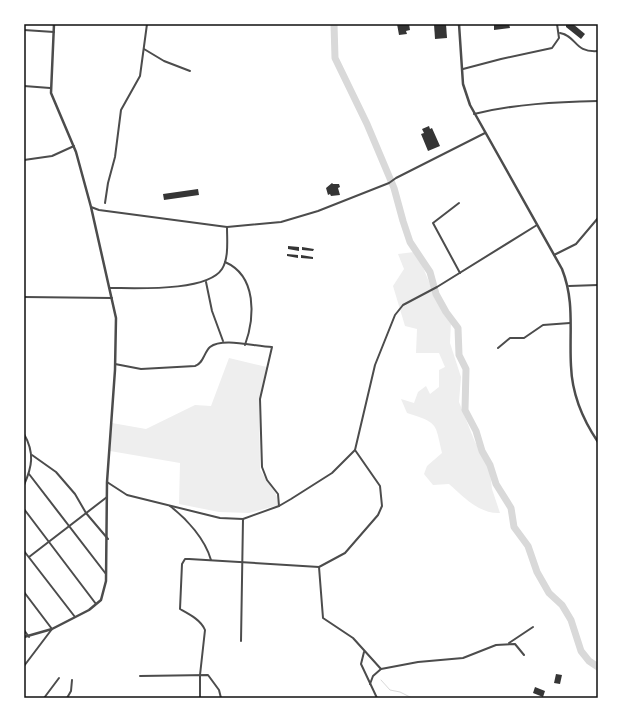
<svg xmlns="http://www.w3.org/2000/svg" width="622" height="722" font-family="Quicksand,sans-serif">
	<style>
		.green { fill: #eee }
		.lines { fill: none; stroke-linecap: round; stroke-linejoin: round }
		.stream { stroke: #d9d9d9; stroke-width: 1 }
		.river { stroke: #d9d9d9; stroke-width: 7 }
		.building { fill: #353535 }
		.minor { stroke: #4c4c4c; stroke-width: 2 }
		.tertiary { stroke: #4c4c4c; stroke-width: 2.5 }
		.neatline { fill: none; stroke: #111; stroke-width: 1.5 }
	</style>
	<rect width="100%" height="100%" fill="#fff"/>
	<!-- green -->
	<g class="green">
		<path d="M 414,252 L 420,260 L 436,299 L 451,321 L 450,343 L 461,377 L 459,402 L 475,442 L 484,456 L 490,472 L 492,489 L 500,513 C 479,514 464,497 449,484 L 433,485 L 424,474 L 427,466 L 442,453 C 435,422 438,423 407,413 L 401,399 L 414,403 L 418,392 L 426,386 L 430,394 L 439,387 L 439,370 L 445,367 L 439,353 L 416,353 L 417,329 L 405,326 L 393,286 L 404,269 L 398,254 Z"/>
		<path d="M 229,358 L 267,367 L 259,403 L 260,470 L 276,494 L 279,505 L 249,513 L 219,512 L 179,504 L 180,463 L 110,451 L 112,423 L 146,429 L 195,405 L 211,406 Z"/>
	</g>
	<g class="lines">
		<!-- stream -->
		<path class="stream" d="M 381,680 L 390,690 L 400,692 L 412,698"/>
		<!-- river -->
		<path class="river" d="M 334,24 L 335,58 L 367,124 L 394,188 L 403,221 L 410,242 L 430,272 L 436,294 L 446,312 L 458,328 L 459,355 L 466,369 L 465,410 L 476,431 L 482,451 L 490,465 L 496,484 L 511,508 L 514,527 L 528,546 L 537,572 L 549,593 L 562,605 L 571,620 L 581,651 L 589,661 L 598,667"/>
	</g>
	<!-- building -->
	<g class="building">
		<path d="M 397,24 L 409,24 L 410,30 L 406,31 L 407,34 L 399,35 Z"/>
		<path d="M 434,24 L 446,24 L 447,38 L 435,39 Z"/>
		<path d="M 494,24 L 509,24 L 510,28 L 494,30 Z"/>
		<path d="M 566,24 L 573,24 L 585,34 L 581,39 L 566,27 Z"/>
		<path d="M 429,126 L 430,129 L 432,128 L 440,146 L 428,151 L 421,134 L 424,133 L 422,129 Z"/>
		<path d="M 332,183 L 333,184 L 339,184 L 340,187 L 338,188 L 340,195 L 331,196 L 330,194 L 328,195 L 326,188 Z"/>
		<path d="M 198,189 L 199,195 L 164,200 L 163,194 Z"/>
		<path d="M 288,246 L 299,247 L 299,251 L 288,249 Z"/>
		<path d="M 302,247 L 314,249 L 313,251 L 302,250 Z"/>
		<path d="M 287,254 L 298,255 L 298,258 L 287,256 Z"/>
		<path d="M 301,255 L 313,257 L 313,259 L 301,258 Z"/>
		<path d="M 556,674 L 562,675 L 560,684 L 554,683 Z"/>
		<path d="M 535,687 L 545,691 L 543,697 L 533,693 Z"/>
	</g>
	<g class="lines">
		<!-- minor -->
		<g class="minor">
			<path d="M 24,30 L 54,32"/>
			<path d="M 560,33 C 577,36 574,53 598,51"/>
			<path d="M 144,49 L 164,61 L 190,71"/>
			<path d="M 463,69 L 501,59 L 552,48 L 559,38 L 557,24"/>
			<path d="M 24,86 L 50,88"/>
			<path d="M 474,114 C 514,104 557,102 598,101"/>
			<path d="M 24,160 L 52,156 L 74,146"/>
			<path d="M 105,203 L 108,183 L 115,157 L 121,110 L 140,76 L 147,24"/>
			<path d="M 459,203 L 433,223 L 460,273"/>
			<path d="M 91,207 L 99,210 L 227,227 L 281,222 L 318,211 L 389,183 L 396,178 L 485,133"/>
			<path d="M 554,255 L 576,244 L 598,218"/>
			<path d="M 225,262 C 257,276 255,317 245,345"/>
			<path d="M 206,282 L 212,311 L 223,341"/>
			<path d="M 569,286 L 598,285"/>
			<path d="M 110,288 C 136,288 207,292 222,269 C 229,258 227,240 227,227"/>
			<path d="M 24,297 L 112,298"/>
			<path d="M 498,348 L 510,338 L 524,338 L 543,325 L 570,323"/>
			<path d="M 115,364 L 141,369 L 195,366 C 204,363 204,352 210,347 C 223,337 256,347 272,347 L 260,399 L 262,467 L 267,480 L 278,494 L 279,506"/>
			<path d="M 24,434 C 35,453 32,467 24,485"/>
			<path d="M 32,455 L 56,472 L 75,494 L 86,513 L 108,539"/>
			<path d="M 29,474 L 106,574"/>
			<path d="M 107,482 L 127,495 L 220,518 L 243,519 L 279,506 L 291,499 L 332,473 L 355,450 L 375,365 L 395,315 L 403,305 L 437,287 L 537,225"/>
			<path d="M 170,506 C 187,519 205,539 211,560"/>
			<path d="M 24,509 L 96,604"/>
			<path d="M 24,551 L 75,617"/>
			<path d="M 29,557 L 107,497"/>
			<path d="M 319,567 L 345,553 L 378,515 L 382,506 L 380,486 L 355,450"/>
			<path d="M 24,592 L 52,629 L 24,666"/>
			<path d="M 24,630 L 29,637"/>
			<path d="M 241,641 L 243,519"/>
			<path d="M 509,643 L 533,627"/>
			<path d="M 364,652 L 361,664 L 377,698"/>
			<path d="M 140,676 L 208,675 L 219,690 L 221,698"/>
			<path d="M 370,684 L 373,676 L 381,669 L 418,662 L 463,658 L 496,645 L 515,644 L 524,655"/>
			<path d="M 44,698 L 59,678"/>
			<path d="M 67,698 L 71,691 L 72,680"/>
			<path d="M 200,698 L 200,675 L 205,630 C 201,620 189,614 180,609 L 182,564 L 185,559 L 189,559 L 319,567 L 323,618 L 353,638 L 381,669"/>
		</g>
		<!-- tertiary -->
		<g class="tertiary">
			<path d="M 459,24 L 463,84 L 470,105 L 562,269 C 575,302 569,331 571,366 C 572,393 583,420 598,442"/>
			<path d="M 24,637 L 52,629 L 89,610 L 101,600 L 106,581 L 107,482 L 115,370 L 116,318 L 91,207 L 76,152 L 51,93 L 54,24"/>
		</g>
	</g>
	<!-- border -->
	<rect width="622" height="722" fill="none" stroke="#ffffff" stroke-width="50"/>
	<rect x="25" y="25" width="572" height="672" class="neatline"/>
</svg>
